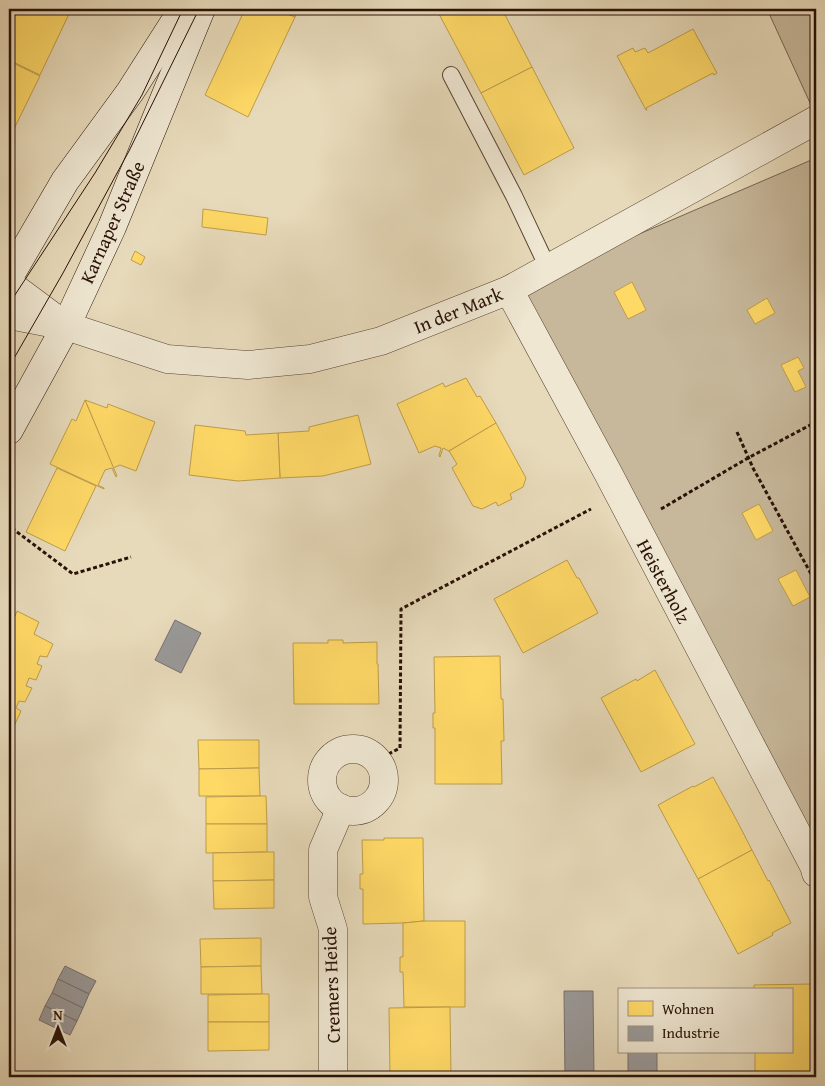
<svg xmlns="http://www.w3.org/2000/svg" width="825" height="1086" font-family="'Gentium Book Plus',serif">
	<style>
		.green { fill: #c7b89b; stroke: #786450 }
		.homes { fill: #ffd966; stroke: #be9d49 }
		.industry { fill: #999; stroke: #77706d }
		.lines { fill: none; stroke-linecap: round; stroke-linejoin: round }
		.service-casing { stroke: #584333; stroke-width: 18 }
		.minor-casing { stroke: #584333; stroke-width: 29 }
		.secondary-casing { stroke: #281106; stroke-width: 29 }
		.path { stroke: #281106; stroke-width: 3; stroke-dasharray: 4 2.5; stroke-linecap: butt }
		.service { stroke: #efe7d2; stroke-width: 16 }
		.minor { stroke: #efe7d2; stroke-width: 28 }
		.secondary { stroke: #efe7d2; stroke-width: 28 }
		.tram { stroke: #281106; stroke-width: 1 }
		.labels { text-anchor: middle; stroke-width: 5; stroke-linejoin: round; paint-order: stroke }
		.street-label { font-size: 19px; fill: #281106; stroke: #efe7d2 }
	</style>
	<rect width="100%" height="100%" fill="#e7daba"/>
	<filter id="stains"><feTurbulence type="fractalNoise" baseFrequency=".004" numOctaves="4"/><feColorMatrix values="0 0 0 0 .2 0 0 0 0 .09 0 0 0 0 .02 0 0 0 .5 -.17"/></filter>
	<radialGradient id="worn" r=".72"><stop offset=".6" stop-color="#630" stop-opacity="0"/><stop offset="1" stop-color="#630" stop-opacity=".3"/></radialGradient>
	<!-- green -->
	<g class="green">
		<path d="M 767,9 L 816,9 L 816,130 L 811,105 Z"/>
		<path d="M 816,158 L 816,873 L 509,290 Z"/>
	</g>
	<!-- homes -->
	<g class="homes">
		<path d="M 18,9 L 59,9 L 69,14 L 40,75 L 9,60 L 9,29 Z"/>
		<path d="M 245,9 L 276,9 L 295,17 L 248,117 L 205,95 Z"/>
		<path d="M 276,9 L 299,9 L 295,17 Z"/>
		<path d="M 448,9 L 502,9 L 532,67 L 481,93 L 439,14 Z"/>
		<path d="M 693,29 L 717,73 L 714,75 L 713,73 L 646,108 L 647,110 L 646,110 L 617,56 L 633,48 L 635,52 L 645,48 L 648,53 Z"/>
		<path d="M 9,61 L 40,76 L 10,137 L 9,136 Z"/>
		<path d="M 532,67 L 574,148 L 524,175 L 481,93 Z"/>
		<path d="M 203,209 L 268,218 L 266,235 L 202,227 Z"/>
		<path d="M 135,251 L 145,257 L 141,265 L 131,260 Z"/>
		<path d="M 632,282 L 646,310 L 628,319 L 614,292 Z"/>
		<path d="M 767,298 L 775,313 L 755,324 L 747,310 Z"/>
		<path d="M 798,357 L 804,368 L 798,371 L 806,387 L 795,392 L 781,365 Z"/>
		<path d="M 466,378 L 477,397 L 480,396 L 496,423 L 449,451 L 443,448 L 440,457 L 439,456 L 441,448 L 435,446 L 419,453 L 397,404 L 443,383 L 445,387 Z"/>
		<path d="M 85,400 L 107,408 L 108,404 L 155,422 L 136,471 L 120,465 L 113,468 Z"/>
		<path d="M 85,400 L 117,476 L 116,477 L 112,468 L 105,470 L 98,485 L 104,488 L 104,489 L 50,464 L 72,419 L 76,421 Z"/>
		<path d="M 358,415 L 371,464 L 323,476 L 280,478 L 278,433 L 309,431 L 309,427 Z"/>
		<path d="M 496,423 L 526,478 L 523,487 L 510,494 L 512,499 L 498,506 L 496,502 L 482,509 L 473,506 L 452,468 L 457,464 L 449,451 Z"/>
		<path d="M 195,425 L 245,431 L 246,435 L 278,433 L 280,478 L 238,481 L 189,475 Z"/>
		<path d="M 57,468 L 96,486 L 65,551 L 26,532 Z"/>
		<path d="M 759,504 L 773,531 L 756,540 L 742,513 Z"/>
		<path d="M 567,560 L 577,578 L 579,578 L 598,613 L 523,653 L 494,599 Z"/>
		<path d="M 796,570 L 810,597 L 793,606 L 778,579 Z"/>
		<path d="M 17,611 L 39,622 L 34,634 L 53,644 L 47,657 L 40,656 L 37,664 L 42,666 L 36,680 L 29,678 L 26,686 L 32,688 L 25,702 L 19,701 L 16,708 L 21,711 L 15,724 L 9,724 L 9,622 L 12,624 Z"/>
		<path d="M 328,640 L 343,640 L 343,643 L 377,642 L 377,664 L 378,664 L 379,704 L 294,704 L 293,643 L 328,643 Z"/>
		<path d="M 500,656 L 501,699 L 503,699 L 504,741 L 501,741 L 502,784 L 435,784 L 435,728 L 433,728 L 433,713 L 435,713 L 434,657 Z"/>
		<path d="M 655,670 L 695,744 L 641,772 L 601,698 L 636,679 L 637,681 Z"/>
		<path d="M 198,740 L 259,740 L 259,768 L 199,769 Z"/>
		<path d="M 259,768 L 260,796 L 199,796 L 199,769 Z"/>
		<path d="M 713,777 L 736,819 L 752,850 L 698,879 L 658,805 L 693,786 L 694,787 Z"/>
		<path d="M 260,796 L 266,796 L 267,824 L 206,824 L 206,797 Z"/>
		<path d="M 206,824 L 267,824 L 267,852 L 206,853 Z"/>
		<path d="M 384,838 L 423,838 L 424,921 L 403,923 L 363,924 L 363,889 L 360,889 L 360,874 L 363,874 L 362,840 L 384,840 Z"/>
		<path d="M 752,850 L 768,881 L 769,880 L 791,923 L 772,933 L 773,935 L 738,954 L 698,879 Z"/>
		<path d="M 267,852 L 274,852 L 274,880 L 213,881 L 213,853 Z"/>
		<path d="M 274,880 L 274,908 L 214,909 L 213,881 Z"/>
		<path d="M 424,921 L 465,921 L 465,1007 L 404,1007 L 403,972 L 400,972 L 400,957 L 403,957 L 403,923 Z"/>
		<path d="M 261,938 L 261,966 L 201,967 L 200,939 Z"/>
		<path d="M 261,966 L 262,994 L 201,994 L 201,967 Z"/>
		<path d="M 812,984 L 813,1032 L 815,1032 L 815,1047 L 813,1047 L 814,1077 L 755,1077 L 755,1052 L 791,1052 L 791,990 L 754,990 L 754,985 Z"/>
		<path d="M 262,994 L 269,994 L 269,1022 L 208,1022 L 208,995 Z"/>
		<path d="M 450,1007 L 451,1077 L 390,1077 L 389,1008 Z"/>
		<path d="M 208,1022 L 269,1022 L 269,1050 L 208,1051 Z"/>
		<rect x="147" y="1076" width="61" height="1"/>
	</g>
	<!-- industry -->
	<g class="industry">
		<path d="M 175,620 L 201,633 L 181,673 L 155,660 Z"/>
		<path d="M 65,966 L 96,981 L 89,994 L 58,979 Z"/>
		<path d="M 58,979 L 89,994 L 83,1008 L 52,993 Z"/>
		<path d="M 564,991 L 593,991 L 594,1077 L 565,1077 Z"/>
		<path d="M 52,993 L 83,1008 L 77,1021 L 45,1006 Z"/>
		<path d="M 45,1006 L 77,1021 L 70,1035 L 39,1020 Z"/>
		<rect x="628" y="1052" width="29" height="25"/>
	</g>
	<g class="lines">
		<!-- service casing -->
		<g class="service-casing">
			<path id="service" d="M 451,75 L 514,196 L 548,268"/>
		</g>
		<!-- minor casing -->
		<g class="minor-casing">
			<g id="minor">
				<path d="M 9,284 L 60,322"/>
				<path d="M 509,290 L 608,473 L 814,866 L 816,873"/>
				<path d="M 9,315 L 66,326 L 167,359 L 248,365 L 310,359 L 381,341 L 509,290 L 816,120"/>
				<circle cx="353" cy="780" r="31"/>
				<path d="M 333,1077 L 333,929 L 323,897 L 323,850 L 341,808"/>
			</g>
		</g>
		<!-- secondary casing -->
		<g class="secondary-casing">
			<g id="secondary">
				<path d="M 9,277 L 65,181 L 130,92 L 183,9"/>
				<path d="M 9,430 L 66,326 L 112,227 L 201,9"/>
			</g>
		</g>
		<!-- path -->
		<g class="path">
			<path d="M 737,432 L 753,468 L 816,583"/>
			<path d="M 661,509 L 748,458 L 816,422"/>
			<path d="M 9,522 L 13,529 L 73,574 L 131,557"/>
			<path d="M 377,760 L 400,748 L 401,609 L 591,509"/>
		</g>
		<!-- service -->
		<use href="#service" class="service"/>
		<!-- minor -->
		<use href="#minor" class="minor"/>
		<!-- secondary -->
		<use href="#secondary" class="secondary"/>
		<!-- tram -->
		<g class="tram">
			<path d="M 9,304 L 95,173 L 142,95 L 183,9"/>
			<path d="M 9,367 L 63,273 L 129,151 L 199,9"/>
		</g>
	</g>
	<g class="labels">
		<!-- street labels -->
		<g class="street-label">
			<text transform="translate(112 222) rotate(-66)" y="7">Karnaper Straße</text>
			<text transform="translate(458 310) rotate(-22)" y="7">In der Mark</text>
			<text transform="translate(664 581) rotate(62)" y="7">Heisterholz</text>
			<text transform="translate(331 985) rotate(-92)" y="7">Cremers Heide</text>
		</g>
	</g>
	<!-- margin -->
	<rect width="825" height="1086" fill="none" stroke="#e7daba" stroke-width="30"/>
	<rect x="10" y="10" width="805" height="1066" fill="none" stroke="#281106" stroke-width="2.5"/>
	<rect x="15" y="15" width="795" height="1056" fill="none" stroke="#281106"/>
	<!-- legend -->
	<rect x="618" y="988" width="175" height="65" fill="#efe7d2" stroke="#9f9180"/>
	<rect x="628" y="1001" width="25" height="15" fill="#ffd966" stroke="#9f9180"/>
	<text x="662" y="1014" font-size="15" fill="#281106">Wohnen</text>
	<rect x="628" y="1026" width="25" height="15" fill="#999999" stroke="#9f9180"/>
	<text x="662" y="1038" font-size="15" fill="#281106">Industrie</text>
	<!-- north arrow -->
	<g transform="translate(58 1028)" stroke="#efe7d2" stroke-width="4" paint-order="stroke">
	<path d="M0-4L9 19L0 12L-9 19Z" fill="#281106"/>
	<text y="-8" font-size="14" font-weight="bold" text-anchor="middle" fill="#281106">N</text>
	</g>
	<rect width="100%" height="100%" filter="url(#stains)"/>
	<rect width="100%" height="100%" fill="url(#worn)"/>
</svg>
